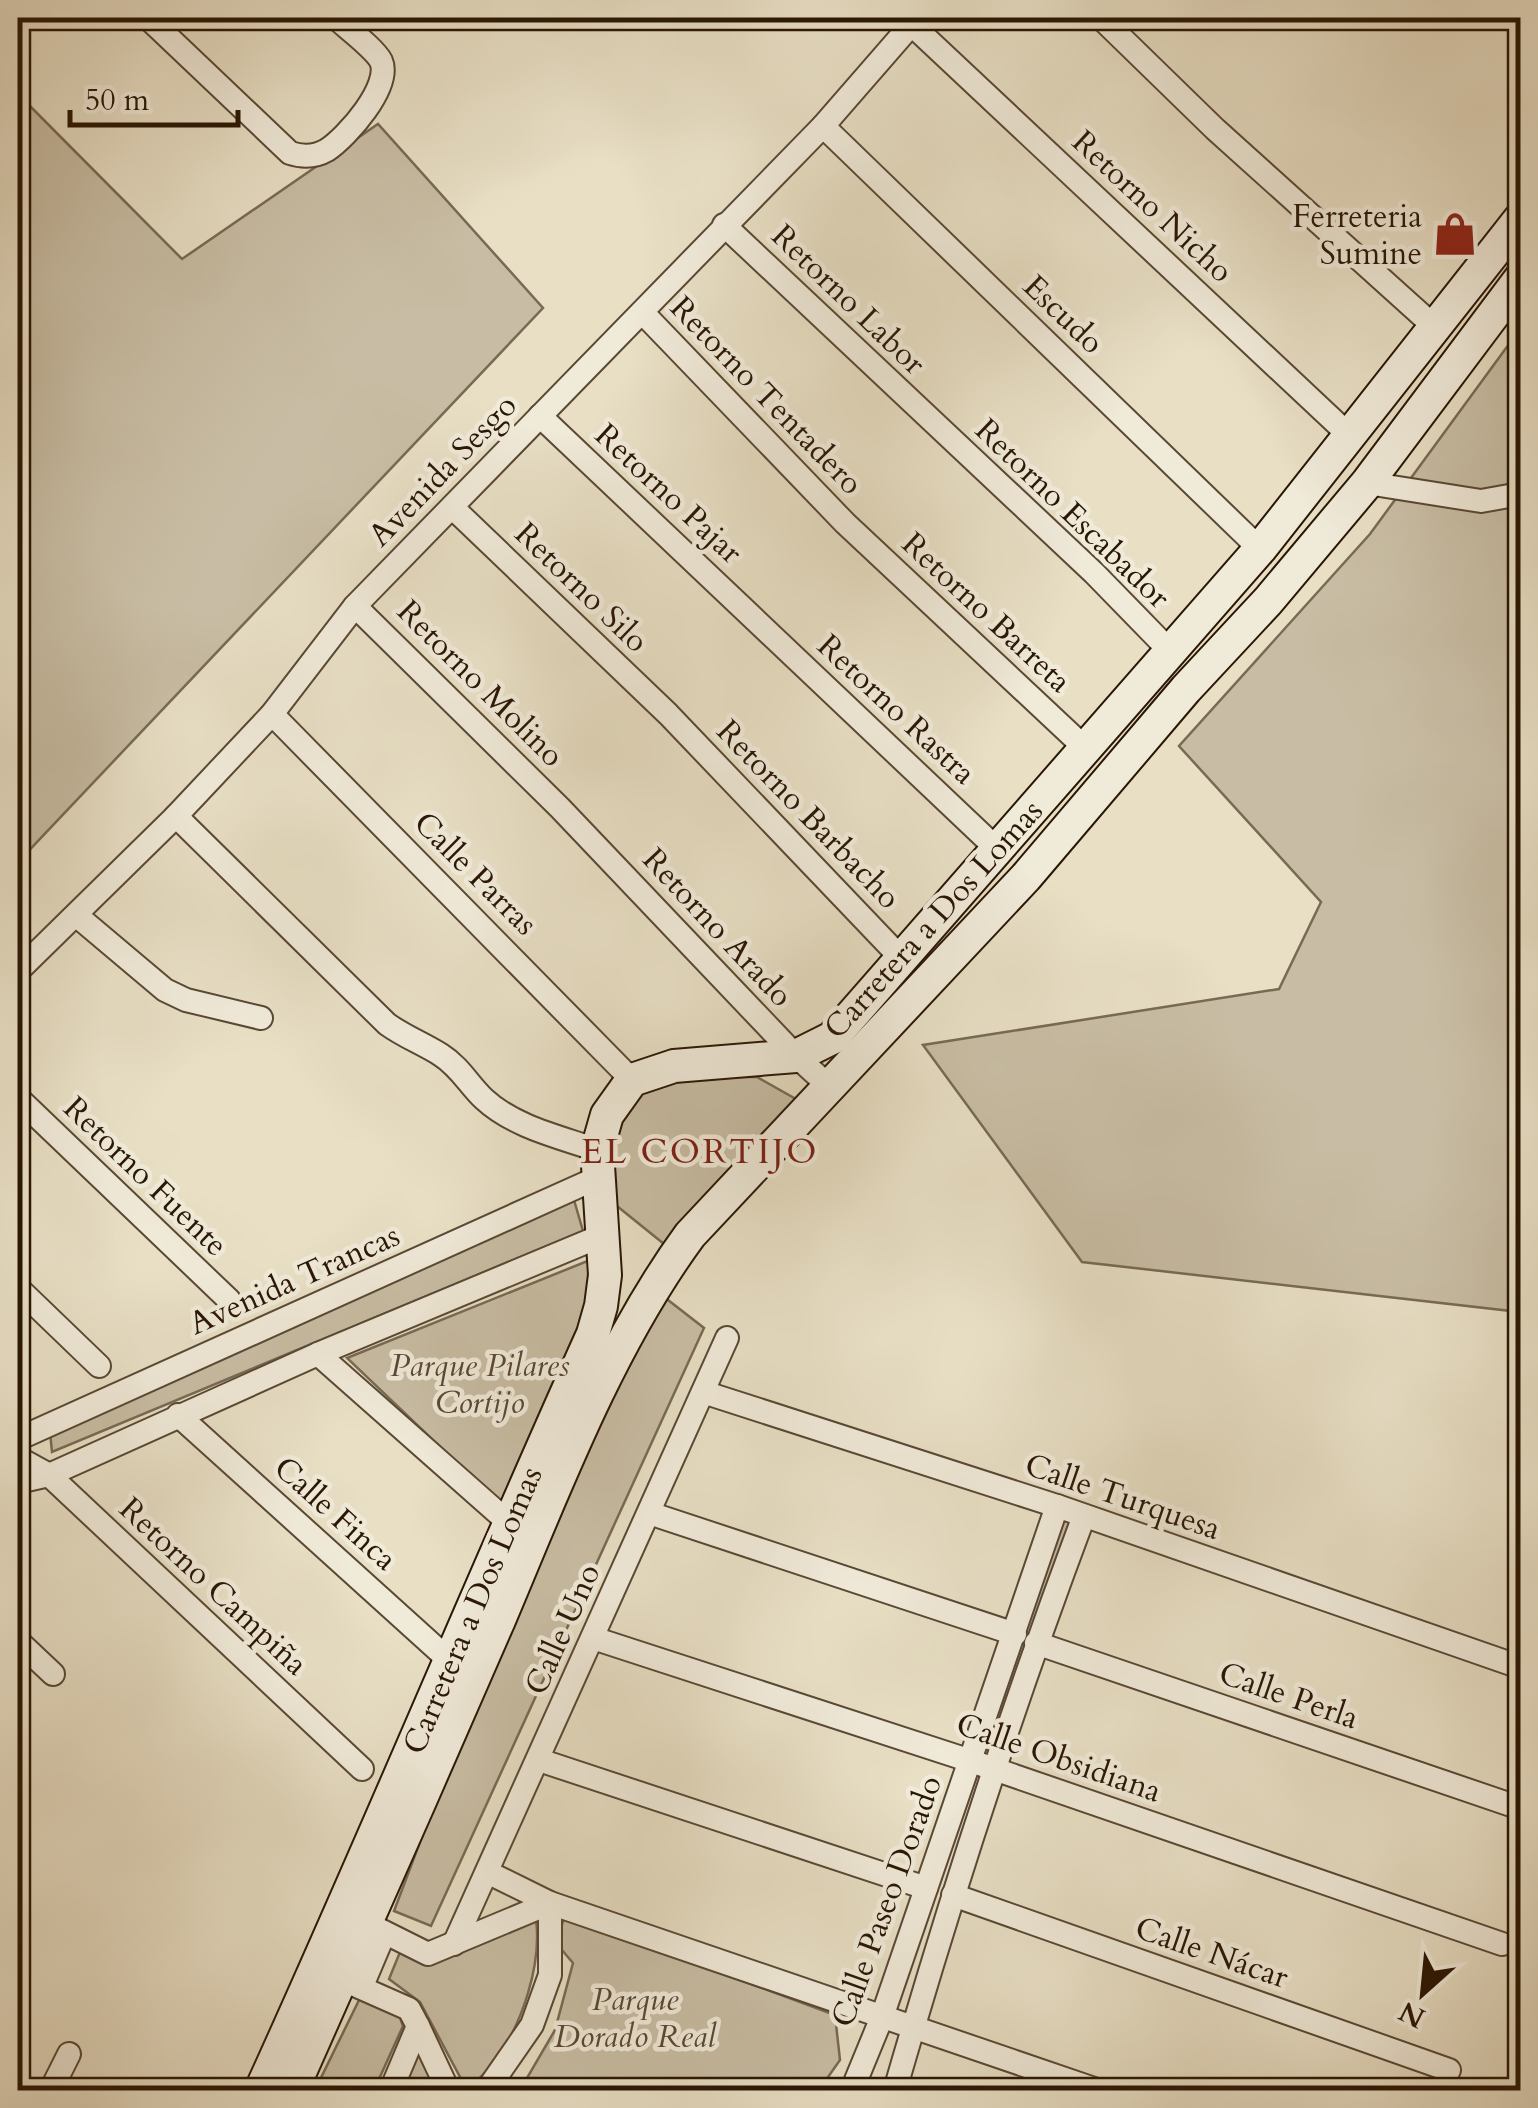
<svg xmlns="http://www.w3.org/2000/svg" width="1538" height="2108" font-family="Cardo,serif">
	<style>
		.green { fill: #c8bda4; stroke: #786a54; stroke-width: 2.5 }
		.lines { fill: none; stroke-linecap: round; stroke-linejoin: round }
		.street-casing { stroke: #594834; stroke-width: 26 }
		.secondary-casing { stroke: #291604; stroke-width: 36 }
		.street { stroke: #f0ead9; stroke-width: 22 }
		.secondary { stroke: #f0ead9; stroke-width: 32 }
		.labels { text-anchor: middle; stroke-width: 9; stroke-linejoin: round; paint-order: stroke }
		.street-label { font-size: 32px; fill: #291604; stroke: #f0ead9 }
		.poi-label { font-size: 32px; fill: #291604; stroke: #f0ead9; text-anchor: end }
		.park-label { font-size: 32px; font-style: italic; fill: #594834; stroke: #f0ead9 }
		.neighbourhood-label { font-size: 35px; letter-spacing: 2.5px; fill: #7a1f14; stroke: #f0ead9 }
	</style>
	<rect width="100%" height="100%" fill="#e8dfc5"/>
	<filter id="stains"><feTurbulence type="fractalNoise" baseFrequency=".002" numOctaves="4"/><feColorMatrix values="0 0 0 0 .2 0 0 0 0 .09 0 0 0 0 .02 0 0 0 .5 -.17"/></filter>
	<radialGradient id="worn" r=".72"><stop offset=".6" stop-color="#630" stop-opacity="0"/><stop offset="1" stop-color="#630" stop-opacity=".3"/></radialGradient>
	<!-- green -->
	<g class="green">
		<path d="M 18,94 L 182,259 L 378,124 L 543,308 L 18,862 Z"/>
		<path d="M 1520,329 L 1520,1312 L 1082,1262 L 923,1045 L 1279,989 L 1321,902 L 1179,746 L 1370,534 Z"/>
		<path d="M 681,1077 L 757,1077 L 803,1103 L 669,1248 L 612,1202 L 600,1141 L 630,1091 Z"/>
		<path d="M 574,1200 L 583,1231 L 52,1452 L 50,1432 Z"/>
		<path d="M 595,1258 L 589,1319 L 503,1507 L 347,1358 Z"/>
		<path d="M 659,1293 L 704,1328 L 431,1926 L 394,1911 L 508,1609 Z"/>
		<path d="M 1061,1516 L 1075,1518 L 989,1760 L 976,1757 Z"/>
		<path d="M 565,1915 L 835,2015 L 840,2060 L 819,2090 L 520,2090 L 555,2030 L 573,1963 L 556,1943 Z"/>
		<path d="M 536,1919 C 542,1965 522,2024 495,2062 C 487,2072 476,2081 467,2090 L 420,2002 L 389,1979 L 400,1952 Z"/>
		<path d="M 361,1996 L 398,2012 L 403,2026 L 374,2090 L 315,2090 Z"/>
		<path d="M 409,2047 C 425,2060 436,2069 435,2090 L 413,2090 L 398,2082 Z"/>
	</g>
	<g class="lines">
		<!-- street casing -->
		<g class="street-casing">
			<g id="street">
				<path d="M 148,18 L 290,153 C 302,157 315,157 327,150 C 347,137 392,86 381,61 C 375,49 347,28 336,18"/>
				<path d="M 1101,18 L 1215,129 L 1437,329"/>
				<path d="M 911,24 L 1350,436"/>
				<path d="M 823,126 L 1260,549"/>
				<path d="M 724,225 L 1094,573 L 1171,652"/>
				<path d="M 642,312 L 845,523 L 1084,747"/>
				<path d="M 540,416 L 998,850"/>
				<path d="M 1367,483 L 1481,501 L 1520,494"/>
				<path d="M 452,507 L 668,714 L 902,959"/>
				<path d="M 355,606 L 560,808 L 796,1056 L 831,1088"/>
				<path d="M 272,714 L 632,1080"/>
				<path d="M 176,816 L 387,1024 C 405,1037 424,1044 441,1055 C 460,1067 469,1085 484,1099 C 514,1127 560,1137 597,1150"/>
				<path d="M 76,915 L 165,990 L 186,1000 L 261,1018"/>
				<path d="M 18,971 L 176,816 L 272,714 L 355,606 L 823,126 L 917,18"/>
				<path d="M 18,1098 L 229,1300"/>
				<path d="M 18,1288 L 99,1366"/>
				<path d="M 318,1354 L 508,1522"/>
				<path d="M 703,1392 L 1057,1506 L 1520,1667"/>
				<path d="M 178,1415 L 449,1660"/>
				<path d="M 18,1439 L 597,1178"/>
				<path d="M 18,1458 L 49,1475 L 362,1769"/>
				<path d="M 18,1482 L 49,1475 L 318,1354 L 601,1236"/>
				<path d="M 649,1513 L 1015,1634"/>
				<path d="M 593,1638 L 971,1761 L 1502,1944"/>
				<path d="M 18,1641 L 53,1674"/>
				<path d="M 1036,1643 L 1520,1808"/>
				<path d="M 539,1760 L 926,1888"/>
				<path d="M 489,1873 L 550,1903 L 1097,2090"/>
				<path d="M 953,1895 L 1449,2070"/>
				<path d="M 366,1923 L 428,1954 L 550,1903 L 550,1975 L 532,2025 L 487,2090"/>
				<path d="M 454,1944 L 727,1338"/>
				<path d="M 341,1979 L 409,2009 L 418,2026 L 391,2090"/>
				<path d="M 362,1986 L 384,1934"/>
				<path d="M 418,2026 L 448,2090"/>
				<path d="M 51,2090 L 69,2054"/>
				<path d="M 852,2090 L 882,2017 L 1057,1506"/>
				<path d="M 895,2090 C 951,1896 1013,1705 1084,1516"/>
			</g>
		</g>
		<!-- secondary casing -->
		<g class="secondary-casing">
			<g id="secondary">
				<path d="M 261,2090 C 375,1840 480,1585 593,1334 L 601,1306 L 605,1275 L 597,1150 L 607,1115 L 632,1080 L 674,1066 L 796,1056 L 832,1038 L 1260,549 L 1520,219"/>
				<path d="M 292,2090 C 361,1934 431,1777 499,1620 C 554,1490 607,1348 690,1235 L 1026,877 L 1186,689 L 1268,601 L 1367,483 L 1520,279"/>
			</g>
		</g>
		<!-- street -->
		<use href="#street" class="street"/>
		<!-- secondary -->
		<use href="#secondary" class="secondary"/>
	</g>
	<!-- icons -->
	<defs>
		<g id="shop-bare" transform="scale(3.45)"><path d="M-5-2.5h2.3a2.7 3.5 0 0 1 5.4 0H5L5.5 6h-11ZM-1.5-2.5h3a1.5 2.3 0 0 0-3 0Z" fill="#8f2418" stroke="#f0ead9" stroke-width="2.5" paint-order="stroke"/></g>
	</defs>
	<g fill-rule="evenodd">
		<use href="#shop-bare" x="1455" y="234"/>
	</g>
	<g class="labels">
		<!-- street labels -->
		<g class="street-label">
			<text transform="translate(1153 206) rotate(43)" y="11">Retorno Nicho</text>
			<text transform="translate(849 299) rotate(44)" y="11">Retorno Labor</text>
			<text transform="translate(1064 314) rotate(44)" y="11">Escudo</text>
			<text transform="translate(767 395) rotate(46)" y="11">Retorno Tentadero</text>
			<text transform="translate(442 470) rotate(-46)" y="11">Avenida Sesgo</text>
			<text transform="translate(669 493) rotate(43)" y="11">Retorno Pajar</text>
			<text transform="translate(1073 513) rotate(44)" y="11">Retorno Escabador</text>
			<text transform="translate(582 587) rotate(44)" y="11">Retorno Silo</text>
			<text transform="translate(987 612) rotate(43)" y="11">Retorno Barreta</text>
			<text transform="translate(481 683) rotate(45)" y="11">Retorno Molino</text>
			<text transform="translate(897 709) rotate(43)" y="11">Retorno Rastra</text>
			<text transform="translate(809 814) rotate(46)" y="11">Retorno Barbacho</text>
			<text transform="translate(476 873) rotate(45)" y="11">Calle Parras</text>
			<text transform="translate(933 919) rotate(-48)" y="11">Carretera a Dos Lomas</text>
			<text transform="translate(718 927) rotate(47)" y="11">Retorno Arado</text>
			<text transform="translate(146 1176) rotate(44)" y="11">Retorno Fuente</text>
			<text transform="translate(294 1279) rotate(-24)" y="11">Avenida Trancas</text>
			<text transform="translate(1123 1496) rotate(19)" y="11">Calle Turquesa</text>
			<text transform="translate(336 1513) rotate(42)" y="11">Calle Finca</text>
			<text transform="translate(214 1586) rotate(43)" y="11">Retorno Campiña</text>
			<text transform="translate(472 1610) rotate(-67)" y="11">Carretera a Dos Lomas</text>
			<text transform="translate(562 1629) rotate(-66)" y="11">Calle Uno</text>
			<text transform="translate(1289 1695) rotate(19)" y="11">Calle Perla</text>
			<text transform="translate(1059 1757) rotate(19)" y="11">Calle Obsidiana</text>
			<text transform="translate(886 1901) rotate(-70)" y="11">Calle Paseo Dorado</text>
			<text transform="translate(1212 1952) rotate(19)" y="11">Calle Nácar</text>
		</g>
		<!-- poi labels -->
		<g class="poi-label">
			<text x="1422" y="227">Ferreteria<tspan x="1422" dy="37">Sumine</tspan></text>
		</g>
		<!-- park labels -->
		<g class="park-label">
			<text x="480" y="1376">Parque Pilares<tspan x="480" dy="37">Cortijo</tspan></text>
			<text x="635" y="2010">Parque<tspan x="635" dy="37">Dorado Real</tspan></text>
		</g>
		<!-- neighbourhood labels -->
		<g class="neighbourhood-label">
			<text x="700" y="1163">EL CORTIJO</text>
		</g>
	</g>
	<!-- margin -->
	<rect width="1538" height="2108" fill="none" stroke="#e8dfc5" stroke-width="60"/>
	<rect x="20" y="20" width="1498" height="2068" fill="none" stroke="#291604" stroke-width="5"/>
	<rect x="30" y="30" width="1478" height="2048" fill="none" stroke="#291604" stroke-width="2.5"/>
	<!-- north arrow -->
	<g transform="translate(1423 1993) rotate(207)" stroke="#f0ead9" stroke-width="8" paint-order="stroke">
	<path d="M0-8L18 38L0 25L-18 38Z" fill="#291604"/>
	<text y="-15" font-size="28" font-weight="bold" text-anchor="middle" fill="#291604">N</text>
	</g>
	<!-- scale -->
	<path d="M70 110v15h168v-15" fill="none" stroke="#291604" stroke-width="5"/>
	<text x="85" y="110" font-size="30" fill="#291604" stroke="#f0ead9" stroke-width="8" paint-order="stroke">50 m</text>
	<rect width="100%" height="100%" filter="url(#stains)"/>
	<rect width="100%" height="100%" fill="url(#worn)"/>
</svg>
